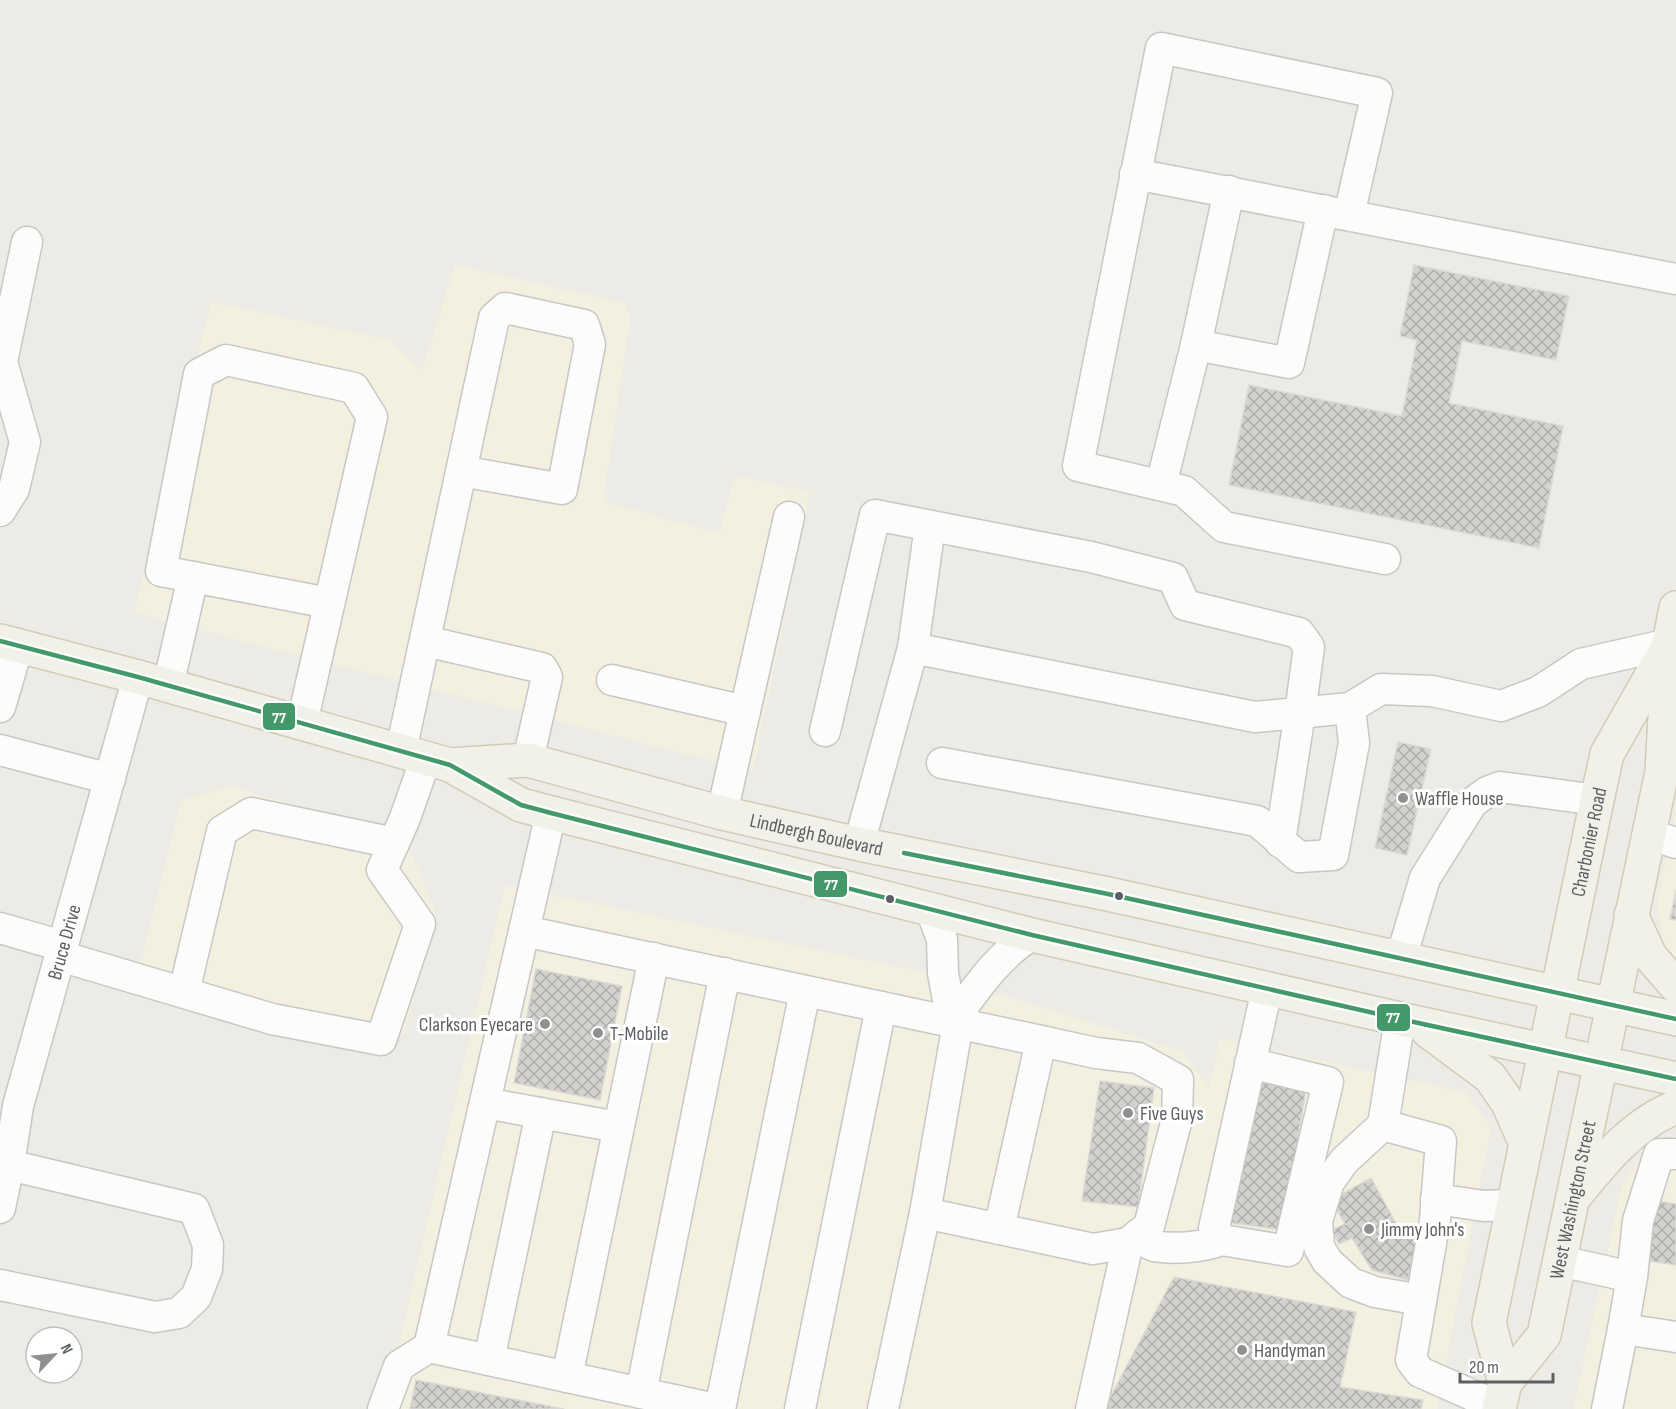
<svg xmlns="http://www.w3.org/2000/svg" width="1676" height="1409" font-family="'Sofia Sans Condensed',sans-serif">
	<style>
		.commercial { fill: #f4f0e0 }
		.building { fill: url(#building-cross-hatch); stroke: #dbdad6; stroke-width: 1.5 }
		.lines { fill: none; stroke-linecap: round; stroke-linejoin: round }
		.minor-casing { stroke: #c8c7c7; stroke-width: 33 }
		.major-casing { stroke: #d2cbb6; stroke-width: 36 }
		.minor { stroke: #fcfcfb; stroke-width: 30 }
		.major { stroke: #f2f1e9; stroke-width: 33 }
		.bus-1-casing { stroke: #fff; stroke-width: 9 }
		.bus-1 { stroke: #44996b; stroke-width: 4.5 }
		.poi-dot { fill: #8e9092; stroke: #fff; stroke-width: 2 }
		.bus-dot { fill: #5c5f64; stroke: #fff; stroke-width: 2 }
		.labels { text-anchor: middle; stroke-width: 6; stroke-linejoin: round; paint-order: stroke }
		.poi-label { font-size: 20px; fill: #5c5f64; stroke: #fff; text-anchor: start }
		.street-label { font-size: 20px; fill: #5c5f64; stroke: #fff }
		.line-badge { stroke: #fff; stroke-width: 2 }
		.badge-label { font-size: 16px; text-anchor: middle; font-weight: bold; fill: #fff }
	</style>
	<defs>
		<pattern id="building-cross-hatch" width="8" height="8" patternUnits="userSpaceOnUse" patternTransform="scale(1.5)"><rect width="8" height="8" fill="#d3d2cf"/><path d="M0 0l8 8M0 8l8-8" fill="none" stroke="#aeaeac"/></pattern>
	</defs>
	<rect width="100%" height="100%" fill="#ecebe6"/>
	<!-- commercial -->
	<g class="commercial">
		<path d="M 455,265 L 625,303 L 630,318 L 603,502 L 719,533 L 735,476 L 810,492 L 753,771 L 134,613 L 211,302 L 390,340 L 422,371 Z"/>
		<path d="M 229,786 L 404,836 L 435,911 L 405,1033 L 369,1055 L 133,996 L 181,801 Z"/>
		<path d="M 1676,809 L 1676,960 L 1663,941 L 1657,903 Z"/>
		<path d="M 505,885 L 923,972 L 1065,1014 L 1185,1053 L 1209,1088 L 1220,1039 L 1465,1092 L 1491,1128 L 1437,1409 L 384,1409 Z"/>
		<path d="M 1676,1136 L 1676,1409 L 1573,1409 L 1622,1186 L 1644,1151 Z"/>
	</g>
	<!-- building -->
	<g class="building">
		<path d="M 1414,265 L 1569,296 L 1556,360 L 1462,341 L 1449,403 L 1563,426 L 1539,548 L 1229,485 L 1249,385 L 1402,416 L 1417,340 L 1400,336 Z"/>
		<path d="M 1398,742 L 1431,749 L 1407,855 L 1375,848 Z"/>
		<path d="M 1676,890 L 1676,920 L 1670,919 Z"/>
		<path d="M 536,969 L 622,986 L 600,1100 L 514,1083 Z"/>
		<path d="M 1100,1081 L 1154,1088 L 1138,1207 L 1082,1201 Z"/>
		<path d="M 1249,1081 L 1306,1089 L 1283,1230 L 1226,1222 Z"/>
		<path d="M 1371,1178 L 1398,1227 L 1418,1234 L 1408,1280 L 1372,1270 L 1352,1238 L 1339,1244 L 1332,1230 L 1345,1224 L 1331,1200 Z"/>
		<path d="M 1653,1200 L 1676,1204 L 1676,1265 L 1643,1260 Z"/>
		<path d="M 1174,1277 L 1356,1312 L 1340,1387 L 1423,1400 L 1421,1409 L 1104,1409 Z"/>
		<path d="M 416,1380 L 564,1409 L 410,1409 Z"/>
	</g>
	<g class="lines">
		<!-- minor casing -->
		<g class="minor-casing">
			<g id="minor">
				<path d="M 1135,174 L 1676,279"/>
				<path d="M 1349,215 L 1377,93 L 1161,48 L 1078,466 L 1184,491 L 1224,527 L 1385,559"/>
				<path d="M 1196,345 L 1229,191"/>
				<path d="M 1161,485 L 1196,345 L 1289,363 L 1323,210"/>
				<path d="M 0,511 L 14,489 L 25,442 L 2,362 L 27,242"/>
				<path d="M 425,641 L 542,668 L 547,677 L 528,760"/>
				<path d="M 913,648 L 1255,717 L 1350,708 L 1381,689 L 1432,691 L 1501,706 L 1538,692 L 1581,664 L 1669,644"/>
				<path d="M 612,680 L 745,711 L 789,517"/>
				<path d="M 168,686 L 193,577"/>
				<path d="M 0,707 L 18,646"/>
				<path d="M 302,723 L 372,417 L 354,388 L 226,360 L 199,374 L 161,571 L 329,603"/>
				<path d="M 825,731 L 875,515 L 1091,557 L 1173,578 L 1185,605 L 1299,633 L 1309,647 L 1300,713 L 1280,842"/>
				<path d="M 0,750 L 110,779"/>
				<path d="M 401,751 L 494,318 L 505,308 L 584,325 L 590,344 L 562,489 L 461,471"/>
				<path d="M 942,763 L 1257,821 L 1299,857 L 1333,855 L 1354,743 L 1350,708"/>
				<path d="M 551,813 L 429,1347 L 715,1409"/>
				<path d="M 722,813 L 745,711"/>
				<path d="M 1648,834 L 1676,843"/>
				<path d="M 859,844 L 913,648 L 930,526"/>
				<path d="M 931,910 L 942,939 L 943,973 L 952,1022 C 976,989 997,956 1032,935"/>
				<path d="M 0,928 L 62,946"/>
				<path d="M 524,931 L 1041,1041 L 1096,1053 L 1138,1058 L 1178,1080 L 1177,1119 L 1149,1226 L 1128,1243 L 1091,1409"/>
				<path d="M 60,956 L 272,1019 L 381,1040 L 420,924 L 382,870 L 405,818 L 426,758"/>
				<path d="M 1401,958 L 1425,878 L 1472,803 L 1487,792 L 1500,787 L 1597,800"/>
				<path d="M 184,992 L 222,831 L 251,813 L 394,843"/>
				<path d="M 1400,1019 L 1383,1125 L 1344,1161 L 1329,1182 L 1317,1221 L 1319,1247 L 1327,1261 L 1351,1283 L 1375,1292 L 1421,1300"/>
				<path d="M 1250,1063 L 1328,1082 L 1288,1251 L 1222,1240 L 1214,1228 L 1267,989"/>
				<path d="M 485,1103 L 618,1127"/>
				<path d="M 1383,1125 L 1441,1141 L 1435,1220 L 1411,1360 L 1420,1372 L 1499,1407"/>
				<path d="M 1436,1199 L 1484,1206 L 1513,1205"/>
				<path id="s1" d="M 0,1208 L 9,1165 L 18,1106 L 138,677"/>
				<path d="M 925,1213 L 1093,1249 L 1128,1243"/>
				<path d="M 999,1229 L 1041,1041"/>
				<path d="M 1139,1234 C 1143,1238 1149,1245 1154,1246 C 1175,1250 1203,1247 1222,1240"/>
				<path d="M 1560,1261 L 1632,1277 L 1638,1221 L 1659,1154 L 1676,1154"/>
				<path d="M 1632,1277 L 1623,1329 L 1676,1337"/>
				<path d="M 0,1285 L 155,1317 L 179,1313 L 196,1297 L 207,1269 L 208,1245 L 194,1209 L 9,1165"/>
				<path d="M 489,1360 L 541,1113"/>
				<path d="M 567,1377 L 654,958"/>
				<path d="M 641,1393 L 725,973"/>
				<path d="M 383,1409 L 399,1366 L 429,1347"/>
				<path d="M 720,1409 L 805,991"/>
				<path d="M 800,1409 L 881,1007"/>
				<path d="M 883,1409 L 925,1213 L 958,1023"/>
				<path d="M 1607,1409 L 1623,1329"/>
			</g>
		</g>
		<!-- major casing -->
		<g class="major-casing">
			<g id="major">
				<path d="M 0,641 L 138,677 L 450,765 L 521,805 L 551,813 L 1032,935 L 1400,1019 L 1676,1079"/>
				<path id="s2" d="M 450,765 L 528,760 L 722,813 L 859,844 L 1108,894 L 1676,1019"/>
				<path d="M 1631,915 L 1650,956 L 1676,986"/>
				<path d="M 1428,1031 L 1490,1077 L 1508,1103 L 1526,1144"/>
				<path d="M 1576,1195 C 1604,1160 1633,1124 1676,1107"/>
				<path id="s3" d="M 1505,1383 L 1544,1335 L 1662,772 L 1669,644 L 1676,608"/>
				<path id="s4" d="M 1499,1409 L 1505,1383 L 1489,1323 L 1597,800 L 1607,754 L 1665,652"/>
			</g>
		</g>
		<!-- minor -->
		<use href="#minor" class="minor"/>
		<!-- major -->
		<use href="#major" class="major"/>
		<!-- bus-1 casing -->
		<g class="bus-1-casing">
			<g id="bus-1">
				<path d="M 0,641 L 138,677 L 450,765 L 521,805 L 551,813 L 1032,935 L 1400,1019 L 1676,1079"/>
				<path d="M 904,853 L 1108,894 L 1676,1019"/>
			</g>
		</g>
		<!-- bus-1 -->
		<use href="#bus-1" class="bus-1"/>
	</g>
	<!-- markers -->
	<g class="poi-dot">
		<circle cx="1403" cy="798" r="6"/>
		<circle cx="545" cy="1024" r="6"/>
		<circle cx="598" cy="1033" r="6"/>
		<circle cx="1128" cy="1113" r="6"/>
		<circle cx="1369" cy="1229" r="6"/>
		<circle cx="1242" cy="1350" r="6"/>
	</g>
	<g class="bus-dot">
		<circle cx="1119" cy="896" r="5"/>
		<circle cx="890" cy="899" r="5"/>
	</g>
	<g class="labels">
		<!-- poi labels -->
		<g class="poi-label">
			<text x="1415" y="805">Waffle House</text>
			<text x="533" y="1031" text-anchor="end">Clarkson Eyecare</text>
			<text x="610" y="1040">T-Mobile</text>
			<text x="1140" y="1120">Five Guys</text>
			<text x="1381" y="1236">Jimmy John's</text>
			<text x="1254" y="1357">Handyman</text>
		</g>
		<!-- street labels -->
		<g class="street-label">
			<text dy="7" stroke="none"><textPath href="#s2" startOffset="376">Lindbergh Boulevard</textPath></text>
			<text dy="7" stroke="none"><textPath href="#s4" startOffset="580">Charbonier Road</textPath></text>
			<text dy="7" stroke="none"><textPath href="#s1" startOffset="274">Bruce Drive</textPath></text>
			<text dy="7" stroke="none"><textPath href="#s3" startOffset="200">West Washington Street</textPath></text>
		</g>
	</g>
	<g class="line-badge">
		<rect x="262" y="702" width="34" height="29" rx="6" fill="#44996b"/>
		<rect x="813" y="870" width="35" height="28" rx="6" fill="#44996b"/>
		<rect x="1376" y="1003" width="35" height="29" rx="6" fill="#44996b"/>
	</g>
	<g class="badge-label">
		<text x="279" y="723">77</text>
		<text x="831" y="890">77</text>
		<text x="1393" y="1023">77</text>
	</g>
	<!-- north arrow -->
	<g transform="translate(54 1355) rotate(64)"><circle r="28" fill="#ffffff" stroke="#bebfc1" stroke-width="1.5"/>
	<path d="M0-4.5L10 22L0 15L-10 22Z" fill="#8e9092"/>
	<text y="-9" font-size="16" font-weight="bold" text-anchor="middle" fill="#5c5f64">N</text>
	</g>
	<!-- scale -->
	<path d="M1460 1373v9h93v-9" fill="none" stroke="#5c5f64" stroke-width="3"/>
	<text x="1469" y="1373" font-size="18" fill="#5c5f64" stroke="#ffffff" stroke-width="4.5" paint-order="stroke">20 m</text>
</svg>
